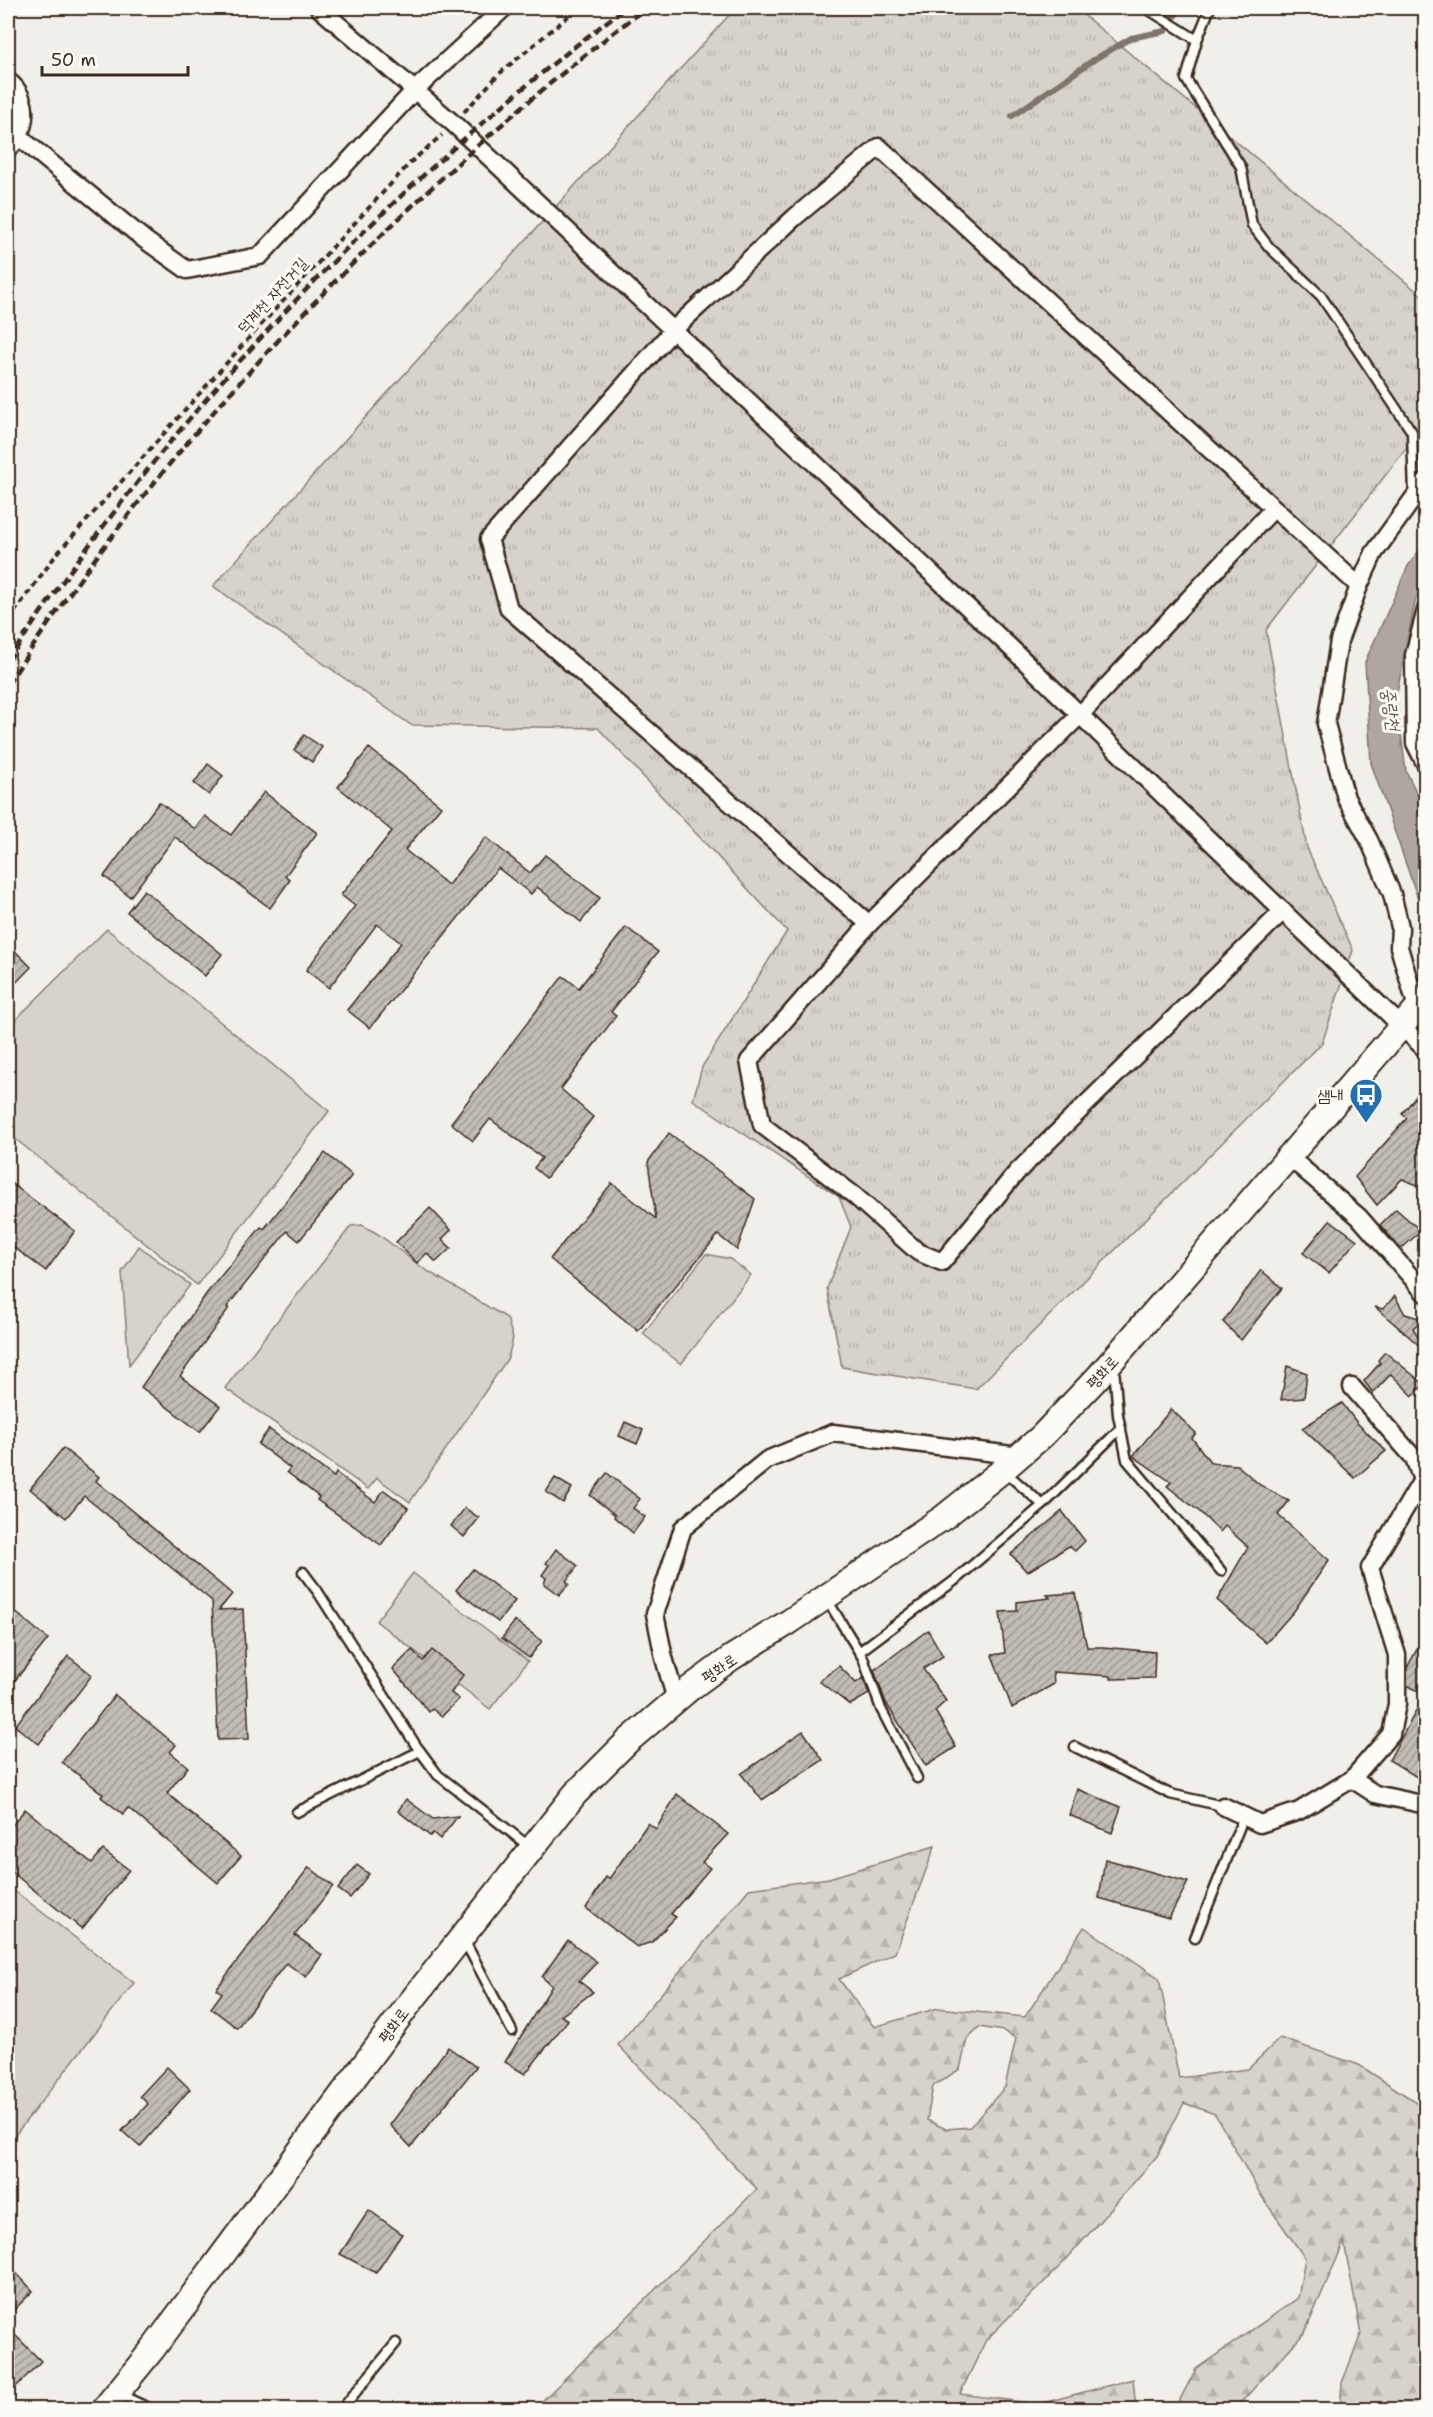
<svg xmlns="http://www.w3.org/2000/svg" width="1433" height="2417" font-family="'Shantell Sans','Poor Story',sans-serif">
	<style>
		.grass { fill: url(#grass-tufts); stroke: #897e75; stroke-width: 1.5 }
		.forest { fill: url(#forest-firs); stroke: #897e75; stroke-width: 1.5; fill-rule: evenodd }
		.pitch { fill: #d7d2cc; stroke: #897e75; stroke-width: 1.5 }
		.water { fill: #aea69f; stroke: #80746b; stroke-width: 1.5 }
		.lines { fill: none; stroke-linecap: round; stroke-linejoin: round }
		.stream { stroke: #80746b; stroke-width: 6 }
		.building { fill: url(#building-hatch); stroke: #3b2a1e; stroke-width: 1.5 }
		.service-casing { stroke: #3b2a1e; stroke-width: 13 }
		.minor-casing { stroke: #3b2a1e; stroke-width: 21 }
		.secondary-casing { stroke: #3b2a1e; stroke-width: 28 }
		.path { stroke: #3b2a1e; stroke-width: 4; stroke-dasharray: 6 4.5; stroke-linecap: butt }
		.service { stroke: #fdfcf7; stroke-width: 8 }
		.minor { stroke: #fdfcf7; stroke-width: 16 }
		.secondary { stroke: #fdfcf7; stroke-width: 24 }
		.rail { stroke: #3b2a1e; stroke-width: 4.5; stroke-dasharray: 9 4.5; stroke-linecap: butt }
		.labels { text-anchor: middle; stroke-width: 6; stroke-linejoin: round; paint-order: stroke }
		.street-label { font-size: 16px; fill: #3b2a1e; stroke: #fdfcf7 }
		.poi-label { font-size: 16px; fill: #3b2a1e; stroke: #fdfcf7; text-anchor: end }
		.water-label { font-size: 18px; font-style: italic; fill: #63554b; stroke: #fdfcf7 }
	</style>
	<defs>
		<pattern id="grass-tufts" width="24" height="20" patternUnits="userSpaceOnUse" patternTransform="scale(1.5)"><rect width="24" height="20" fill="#d7d2cc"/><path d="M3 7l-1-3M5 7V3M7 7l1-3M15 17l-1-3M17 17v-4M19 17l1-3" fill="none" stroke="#b9b4af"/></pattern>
		<pattern id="forest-firs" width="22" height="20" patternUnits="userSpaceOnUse" patternTransform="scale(1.5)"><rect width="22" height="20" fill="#d7d2cc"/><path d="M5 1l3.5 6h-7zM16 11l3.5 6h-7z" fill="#b9b4af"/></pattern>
		<pattern id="building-hatch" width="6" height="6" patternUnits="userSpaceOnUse" patternTransform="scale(1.5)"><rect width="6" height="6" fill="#c1bcb4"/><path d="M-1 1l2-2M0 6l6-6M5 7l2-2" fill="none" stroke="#9e9992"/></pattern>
	</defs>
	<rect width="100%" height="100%" fill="#f1efea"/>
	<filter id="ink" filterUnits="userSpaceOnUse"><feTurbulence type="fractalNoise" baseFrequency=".0167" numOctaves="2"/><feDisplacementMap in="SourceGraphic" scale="12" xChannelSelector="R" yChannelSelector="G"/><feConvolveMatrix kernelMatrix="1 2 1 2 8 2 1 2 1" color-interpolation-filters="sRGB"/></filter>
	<g filter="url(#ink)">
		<!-- grass -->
		<path class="grass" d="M 739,8 L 1075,8 L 1425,298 L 1425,424 L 1266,630 L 1307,848 L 1353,950 L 1322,1043 L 976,1389 L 842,1367 L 827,1288 L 851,1227 L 839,1197 L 693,1100 L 702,1067 L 787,931 L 598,728 L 411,725 L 213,586 L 730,14 Z"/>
		<!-- forest -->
		<path class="forest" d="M 935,1846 L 895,1953 L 839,1979 L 874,2027 L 938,2008 L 1025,2017 L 1084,1927 L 1159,1978 L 1179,2078 L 1248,2069 L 1280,2038 L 1359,2065 L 1425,2108 L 1425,2409 L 1340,2409 L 1342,2383 L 1361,2334 L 1344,2242 L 1305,2332 L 1235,2409 L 1175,2409 L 1196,2369 L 1298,2298 L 1305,2258 L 1262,2197 L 1215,2114 L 1184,2103 L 1157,2156 L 1065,2261 L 986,2340 L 960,2394 L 1039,2404 L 1133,2379 L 1136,2409 L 534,2409 L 757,2189 L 618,2045 L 749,1889 L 829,1878 ZM 979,2027 L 1003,2031 L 1016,2038 L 1005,2087 L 970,2127 L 946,2129 L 927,2120 L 933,2086 L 960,2069 L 967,2039 Z"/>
		<!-- pitch -->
		<g class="pitch">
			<path d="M 107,929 L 329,1111 L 197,1285 L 8,1133 L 8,1027 Z"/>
			<path d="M 362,1225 L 378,1234 L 424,1269 L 507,1318 L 513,1338 L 508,1358 L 410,1502 L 377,1478 L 368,1489 L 225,1388 L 351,1226 Z"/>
			<path d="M 139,1246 L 190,1285 L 129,1365 L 122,1272 Z"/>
			<path d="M 706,1254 L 730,1259 L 751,1275 L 681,1364 L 643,1334 Z"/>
			<path d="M 413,1573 L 528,1661 L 490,1709 L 376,1621 Z"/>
			<path d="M 8,1886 L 134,1983 L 8,2144 Z"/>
		</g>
		<!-- water -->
		<path class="water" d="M 1425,542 L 1425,586 L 1416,598 L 1396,697 L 1406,771 L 1425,810 L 1425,919 L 1371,763 L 1365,662 L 1408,566 Z"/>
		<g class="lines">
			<!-- stream -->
			<path class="stream" d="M 1012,116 L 1095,59 L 1131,38 L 1165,31 L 1180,8"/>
		</g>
		<!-- building -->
		<g class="building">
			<path d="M 304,735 L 322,747 L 312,762 L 294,750 Z"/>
			<path d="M 369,748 L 441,806 L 405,850 L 448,885 L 486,837 L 530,873 L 545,855 L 600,898 L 581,922 L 537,887 L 531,894 L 498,868 L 370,1028 L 347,1010 L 401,943 L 377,924 L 329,988 L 306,970 L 355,906 L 341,895 L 392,831 L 338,787 Z"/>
			<path d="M 208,764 L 223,776 L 209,795 L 194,783 Z"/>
			<path d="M 264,792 L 317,833 L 285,876 L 290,880 L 270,908 L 175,837 L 130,897 L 104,876 L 159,802 L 195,829 L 205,816 L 231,835 Z"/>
			<path d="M 144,890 L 222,954 L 205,976 L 127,912 Z"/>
			<path d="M 626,927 L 658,952 L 611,1012 L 616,1016 L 561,1089 L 593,1117 L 546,1178 L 534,1168 L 542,1158 L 490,1119 L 473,1141 L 451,1123 L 563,976 L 579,988 Z"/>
			<path d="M 8,944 L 31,967 L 8,991 Z"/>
			<path d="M 1425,1085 L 1425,1188 L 1402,1179 L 1377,1205 L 1355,1177 L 1407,1118 L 1402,1114 Z"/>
			<path d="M 669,1133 L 755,1199 L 737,1250 L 718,1235 L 638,1331 L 550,1259 L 612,1183 L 656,1219 L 648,1162 Z"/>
			<path d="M 325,1153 L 352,1175 L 299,1241 L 287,1231 L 227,1307 L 229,1308 L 180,1376 L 220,1406 L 200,1432 L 141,1387 L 207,1293 L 261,1227 L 264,1229 Z"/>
			<path d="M 8,1181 L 75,1231 L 46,1271 L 8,1243 Z"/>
			<path d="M 430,1208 L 451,1230 L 442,1239 L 451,1248 L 436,1262 L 427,1253 L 417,1263 L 396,1242 Z"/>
			<path d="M 1396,1209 L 1421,1231 L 1401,1249 L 1380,1225 Z"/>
			<path d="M 1330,1220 L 1357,1240 L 1329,1273 L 1303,1253 Z"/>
			<path d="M 1261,1270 L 1282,1288 L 1241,1340 L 1223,1322 Z"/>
			<path d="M 1395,1296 L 1405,1314 L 1423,1319 L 1413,1328 L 1423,1345 L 1421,1347 L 1375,1307 L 1383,1309 Z"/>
			<path d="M 1385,1352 L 1424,1384 L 1413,1396 L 1391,1374 L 1373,1393 L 1364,1381 L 1380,1363 L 1378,1360 Z"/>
			<path d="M 1287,1366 L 1307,1373 L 1304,1398 L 1281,1400 Z"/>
			<path d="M 1342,1403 L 1357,1423 L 1386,1451 L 1355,1478 L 1302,1428 Z"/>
			<path d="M 1171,1409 L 1196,1433 L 1192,1438 L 1211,1463 L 1237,1465 L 1260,1485 L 1289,1501 L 1278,1515 L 1329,1560 L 1294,1611 L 1266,1643 L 1217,1600 L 1248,1547 L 1225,1526 L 1220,1532 L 1201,1513 L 1167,1486 L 1171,1482 L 1133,1456 Z"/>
			<path d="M 625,1422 L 643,1430 L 637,1444 L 619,1436 Z"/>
			<path d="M 269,1429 L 334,1477 L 336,1473 L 375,1502 L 384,1490 L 408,1508 L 381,1545 L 317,1500 L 319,1497 L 287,1472 L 290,1468 L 258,1444 Z"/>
			<path d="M 63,1448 L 99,1477 L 96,1481 L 232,1594 L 219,1610 L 243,1609 L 249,1739 L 218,1740 L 212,1601 L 84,1496 L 66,1518 L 30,1489 Z"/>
			<path d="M 607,1473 L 640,1499 L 633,1508 L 645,1517 L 633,1533 L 614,1517 L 615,1515 L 590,1495 Z"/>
			<path d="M 555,1478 L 572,1488 L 563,1503 L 546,1492 Z"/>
			<path d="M 465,1508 L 479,1518 L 464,1537 L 451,1526 Z"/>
			<path d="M 1062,1511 L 1085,1541 L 1075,1551 L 1069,1546 L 1027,1572 L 1011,1554 Z"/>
			<path d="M 556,1549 L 578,1566 L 566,1581 L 569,1584 L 559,1595 L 544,1584 L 546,1578 L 542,1575 L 549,1565 L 546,1563 Z"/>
			<path d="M 473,1569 L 515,1601 L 498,1622 L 456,1590 Z"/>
			<path d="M 1075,1593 L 1087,1647 L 1103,1647 L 1155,1652 L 1154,1678 L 1111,1679 L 1111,1676 L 1053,1672 L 1054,1684 L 1012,1708 L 992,1655 L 1005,1653 L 1000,1612 L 1017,1611 L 1017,1602 L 1050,1598 L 1047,1595 Z"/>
			<path d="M 8,1606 L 48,1639 L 8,1689 Z"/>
			<path d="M 515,1621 L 542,1641 L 529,1658 L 502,1638 Z"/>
			<path d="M 928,1630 L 943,1656 L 923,1669 L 946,1701 L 935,1711 L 956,1747 L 926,1766 L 886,1703 L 874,1670 Z"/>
			<path d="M 1425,1634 L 1425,1695 L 1407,1685 L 1407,1668 Z"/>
			<path d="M 412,1650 L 423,1661 L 432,1650 L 463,1675 L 451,1693 L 459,1699 L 442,1716 L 432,1709 L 429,1712 L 393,1669 Z"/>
			<path d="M 68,1656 L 92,1675 L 39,1744 L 15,1726 Z"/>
			<path d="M 839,1666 L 856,1683 L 863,1678 L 869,1694 L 850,1705 L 819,1681 Z"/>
			<path d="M 115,1695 L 176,1745 L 170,1752 L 188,1767 L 167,1793 L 241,1856 L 218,1883 L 128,1808 L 123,1814 L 101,1797 L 103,1794 L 62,1762 Z"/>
			<path d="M 1425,1695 L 1425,1782 L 1389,1760 Z"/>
			<path d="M 803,1731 L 823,1760 L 762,1800 L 741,1774 Z"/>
			<path d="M 1077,1789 L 1121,1807 L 1112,1833 L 1069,1815 Z"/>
			<path d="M 677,1794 L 728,1834 L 702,1862 L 710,1868 L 671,1914 L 676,1917 L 652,1942 L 637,1947 L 586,1908 L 606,1877 L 609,1879 L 648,1823 L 656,1829 Z"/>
			<path d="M 406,1799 L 433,1819 L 458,1816 L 440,1839 L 433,1833 L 430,1836 L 398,1811 Z"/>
			<path d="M 25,1809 L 92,1863 L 103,1850 L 129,1870 L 82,1929 L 8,1869 L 8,1831 Z"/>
			<path d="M 1105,1859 L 1188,1882 L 1169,1918 L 1099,1898 Z"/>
			<path d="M 357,1865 L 369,1874 L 350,1898 L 338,1889 Z"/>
			<path d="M 309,1867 L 333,1886 L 295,1935 L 322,1955 L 306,1977 L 286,1963 L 237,2028 L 211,2008 L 222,1993 L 216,1989 Z"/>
			<path d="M 568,1940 L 597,1962 L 579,1981 L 593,1992 L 561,2016 L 568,2020 L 525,2074 L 505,2062 L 552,1986 L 542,1977 Z"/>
			<path d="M 448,2047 L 476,2067 L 411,2147 L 390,2125 Z"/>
			<path d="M 167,2067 L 190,2089 L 140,2147 L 122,2131 L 148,2104 L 140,2096 Z"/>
			<path d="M 369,2210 L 402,2234 L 376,2273 L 340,2254 Z"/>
			<path d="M 8,2264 L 33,2291 L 8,2316 Z"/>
			<path d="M 8,2328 L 41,2361 L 8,2395 Z"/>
		</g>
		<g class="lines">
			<!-- service casing -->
			<g class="service-casing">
				<g id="service">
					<path d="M 1146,8 L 1197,40"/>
					<path d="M 1210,8 L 1197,40 L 1186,79 L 1241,167 L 1252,225 L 1269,247 L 1321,296 L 1412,432 L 1414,494"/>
					<path d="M 1114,1367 L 1118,1415 L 1127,1460 L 1221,1571"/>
					<path d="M 1043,1505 L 1121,1428"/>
					<path d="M 303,1572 L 318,1592 L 417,1747 L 438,1775 L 531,1848"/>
					<path d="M 826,1598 L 863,1658 L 881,1709 L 917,1778"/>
					<path d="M 859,1652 L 954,1581 L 1043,1505 L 1004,1471"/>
					<path d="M 1075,1747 L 1170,1794 L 1223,1806"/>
					<path d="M 297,1812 L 420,1751"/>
					<path d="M 463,1938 L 512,2031"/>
					<path d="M 1195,1938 L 1244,1816"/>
					<path d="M 118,2394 L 153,2410"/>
					<path d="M 341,2410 L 396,2343"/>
				</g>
			</g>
			<!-- minor casing -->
			<g class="minor-casing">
				<g id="minor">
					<path d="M 319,8 L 454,124 L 1011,648 L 1426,1050"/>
					<path d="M 8,81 C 31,98 28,132 8,149"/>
					<path d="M 19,137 L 145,240 L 187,270 L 260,256 L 415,90 L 504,8"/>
					<path d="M 1274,508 L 1080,715 L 869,924 L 749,1061 L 762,1125 L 855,1196 L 918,1252 L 942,1262 L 1017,1172 L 1283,911"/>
					<path d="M 1426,610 L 1414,655 L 1415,743 L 1426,765"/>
					<path d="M 869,924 L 509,609 L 489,539 L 673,330 L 795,217 L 879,147 L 1359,586"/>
					<path d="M 1417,1008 L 1399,947 L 1400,927 L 1392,894 L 1369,840 L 1346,798 L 1326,724 L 1339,641 L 1359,586 L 1374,553 L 1426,481"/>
					<path d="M 1288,1156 L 1359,1217 L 1426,1294"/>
					<path d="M 676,1700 L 664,1658 L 655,1614 L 683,1528 L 767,1460 L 833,1433 L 1020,1456"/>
					<path d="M 1352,1779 L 1375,1794 L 1426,1805"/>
					<path d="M 1223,1806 L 1260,1824 L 1299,1811 L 1352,1779 L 1391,1734 L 1397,1704 L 1397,1655 L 1370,1568 L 1422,1480 L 1414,1458 L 1352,1387"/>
				</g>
			</g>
			<!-- secondary casing -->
			<g class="secondary-casing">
				<path id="secondary" d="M 103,2410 L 152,2350 L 409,2004 L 575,1794 L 628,1741 L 689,1689 L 731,1658 L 789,1622 L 944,1517 L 1003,1470 L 1042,1436 L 1098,1377 L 1426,998"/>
			</g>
			<!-- path -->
			<g class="path">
				<path d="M 464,112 L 499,74 L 578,8"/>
				<path d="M 8,621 L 56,555 L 248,339 L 411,162 L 442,135"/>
			</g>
			<!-- service -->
			<use href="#service" class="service"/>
			<!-- minor -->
			<use href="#minor" class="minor"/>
			<!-- secondary -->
			<use href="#secondary" class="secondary"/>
			<!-- rail -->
			<g class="rail">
				<path d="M 8,661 C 173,411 385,188 625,8"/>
				<path d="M 8,684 C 121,509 258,352 410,208 C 485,137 563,70 646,8"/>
			</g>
		</g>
	</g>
	<!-- icons -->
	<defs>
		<g id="bus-pin" transform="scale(1.725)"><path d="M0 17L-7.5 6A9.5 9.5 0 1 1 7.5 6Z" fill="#1f6fb2" stroke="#fdfcf7"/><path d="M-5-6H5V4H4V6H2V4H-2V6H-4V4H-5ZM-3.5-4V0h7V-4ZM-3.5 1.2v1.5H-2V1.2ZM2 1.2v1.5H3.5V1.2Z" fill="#fff"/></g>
	</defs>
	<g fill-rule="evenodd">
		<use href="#bus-pin" x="1366" y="1095"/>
	</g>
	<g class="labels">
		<!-- street labels -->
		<g class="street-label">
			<text transform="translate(272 295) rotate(-48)" y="6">덕계천 자전거길</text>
			<text transform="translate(1102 1372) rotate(-48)" y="6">평화로</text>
			<text transform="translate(719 1668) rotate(-35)" y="6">평화로</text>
			<text transform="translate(393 2025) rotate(-54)" y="6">평화로</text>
		</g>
		<!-- poi labels -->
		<g class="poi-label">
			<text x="1343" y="1101">샘내</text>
		</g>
		<!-- water labels -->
		<g class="water-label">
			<text transform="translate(1391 709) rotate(82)" y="6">중랑천</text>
		</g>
	</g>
	<!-- margin -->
	<rect width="1433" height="2417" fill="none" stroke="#fdfcf7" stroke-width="30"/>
	<rect x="15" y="15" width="1403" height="2387" fill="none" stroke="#3b2a1e" stroke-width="2" filter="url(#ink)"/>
	<!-- scale -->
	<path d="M42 66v9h146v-9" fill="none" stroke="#3b2a1e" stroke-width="3"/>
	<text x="51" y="66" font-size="18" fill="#3b2a1e" stroke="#fdfcf7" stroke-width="4.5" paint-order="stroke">50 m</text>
</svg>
